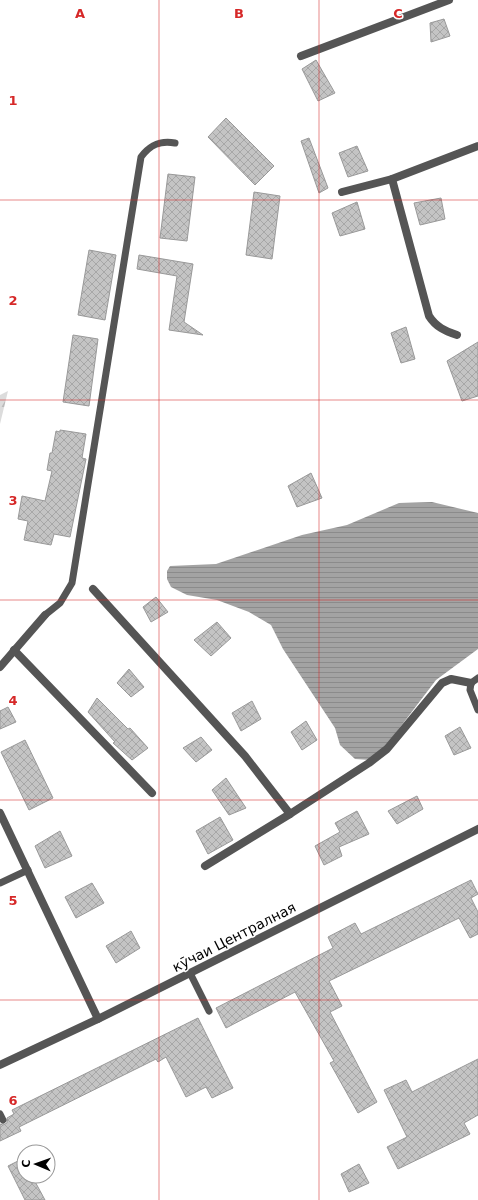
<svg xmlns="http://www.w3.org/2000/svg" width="478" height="1200" font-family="'DejaVu Sans',sans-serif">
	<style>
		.forest { fill: url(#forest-firs) }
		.water { fill: url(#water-rules) }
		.building { fill: url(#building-cross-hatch); stroke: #999 }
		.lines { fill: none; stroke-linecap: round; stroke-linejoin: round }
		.lane { stroke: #555; stroke-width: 7 }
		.street { stroke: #555; stroke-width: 8 }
		.grid { fill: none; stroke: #d62828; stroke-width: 1; stroke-opacity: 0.55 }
		.labels { text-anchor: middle; stroke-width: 3; stroke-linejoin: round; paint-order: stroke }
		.street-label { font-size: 14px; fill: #000; stroke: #fff }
		.grid-label { font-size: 13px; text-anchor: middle; font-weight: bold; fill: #d62828; stroke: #fff; stroke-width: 3; stroke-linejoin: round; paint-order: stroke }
	</style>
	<defs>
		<pattern id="forest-firs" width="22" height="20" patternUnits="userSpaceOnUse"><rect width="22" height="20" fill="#dcdcdc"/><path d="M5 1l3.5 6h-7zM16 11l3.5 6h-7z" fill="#bbb"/></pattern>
		<pattern id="water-rules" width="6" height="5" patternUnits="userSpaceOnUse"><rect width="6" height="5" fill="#a3a3a3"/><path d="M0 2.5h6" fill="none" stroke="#8b8b8b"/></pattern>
		<pattern id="building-cross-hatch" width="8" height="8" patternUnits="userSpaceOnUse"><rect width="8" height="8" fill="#c4c4c4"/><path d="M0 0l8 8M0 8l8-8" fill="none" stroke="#a7a7a7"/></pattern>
	</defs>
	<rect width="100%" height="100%" fill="#fff"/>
	<!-- forest -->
	<path class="forest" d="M 8,391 L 0,424 L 0,395 Z"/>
	<!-- water -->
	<path class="water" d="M 432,502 L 478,513 L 478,649 L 436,680 L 382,751 L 371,760 L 355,759 L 340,745 L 335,728 L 283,649 L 271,625 L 249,612 L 217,600 L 187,595 L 171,587 L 167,579 L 167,571 L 170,566 L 216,564 L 302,535 L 347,525 L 399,503 Z"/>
	<!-- building -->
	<g class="building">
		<path d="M 444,19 L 450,36 L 431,42 L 430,23 Z"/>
		<path d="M 316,60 L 335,93 L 318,101 L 302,69 Z"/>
		<path d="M 226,118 L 274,166 L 255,185 L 208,137 Z"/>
		<path d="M 309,138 L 328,188 L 319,193 L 301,141 Z"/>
		<path d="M 357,146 L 368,171 L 348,177 L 339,153 Z"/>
		<path d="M 168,174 L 195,177 L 187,241 L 160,238 Z"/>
		<path d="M 254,192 L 280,196 L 272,259 L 246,255 Z"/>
		<path d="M 441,198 L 445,219 L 420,225 L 414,203 Z"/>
		<path d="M 357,202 L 365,229 L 340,236 L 332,213 Z"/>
		<path d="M 89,250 L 116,255 L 105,320 L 78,315 Z"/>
		<path d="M 139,255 L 193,264 L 184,322 L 203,335 L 169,330 L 177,276 L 137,269 Z"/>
		<path d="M 406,327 L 415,359 L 401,363 L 391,333 Z"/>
		<path d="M 73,335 L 98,339 L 89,406 L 63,402 Z"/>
		<path d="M 478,342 L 478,396 L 462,401 L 447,361 Z"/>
		<path d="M 60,430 L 86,434 L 82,458 L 86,459 L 70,537 L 54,534 L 51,545 L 24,540 L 28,521 L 18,519 L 22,496 L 45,501 L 52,471 L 47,470 L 50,453 L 52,453 L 56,431 L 60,432 Z"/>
		<path d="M 311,473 L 322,498 L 297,507 L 288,486 Z"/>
		<path d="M 156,597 L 168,612 L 151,622 L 143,607 Z"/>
		<path d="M 217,622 L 231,638 L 211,656 L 194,640 Z"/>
		<path d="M 129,669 L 144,687 L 131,697 L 117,683 Z"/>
		<path d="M 97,698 L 128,729 L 130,728 L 148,748 L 132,760 L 113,743 L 115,742 L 88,712 Z"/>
		<path d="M 252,701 L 261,719 L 241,731 L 232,713 Z"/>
		<path d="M 8,707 L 16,722 L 0,729 L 0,711 Z"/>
		<path d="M 306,721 L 317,740 L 302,750 L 291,732 Z"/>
		<path d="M 460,727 L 471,748 L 454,755 L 445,736 Z"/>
		<path d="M 201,737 L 212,750 L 196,762 L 183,748 Z"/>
		<path d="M 25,740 L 53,798 L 29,810 L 1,752 Z"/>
		<path d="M 226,778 L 246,808 L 229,815 L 212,790 Z"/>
		<path d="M 417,796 L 423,809 L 397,824 L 388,811 Z"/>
		<path d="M 357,811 L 369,834 L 339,847 L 342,856 L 324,865 L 315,846 L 340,832 L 335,823 Z"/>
		<path d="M 220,817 L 233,840 L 208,854 L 196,831 Z"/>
		<path d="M 60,831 L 72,856 L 45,868 L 35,846 Z"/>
		<path d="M 471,880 L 478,894 L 471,898 L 478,912 L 478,934 L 470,938 L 459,918 L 329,981 L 342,1006 L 330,1012 L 377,1102 L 358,1113 L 330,1063 L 334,1061 L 295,992 L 226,1028 L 216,1008 L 333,948 L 328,937 L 355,923 L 361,934 Z"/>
		<path d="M 92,883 L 104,903 L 76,918 L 65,897 Z"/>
		<path d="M 131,931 L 140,948 L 116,963 L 106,946 Z"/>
		<path d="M 198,1018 L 233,1088 L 212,1098 L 206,1087 L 186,1097 L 166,1057 L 158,1062 L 156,1059 L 19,1127 L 21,1131 L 0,1141 L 0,1124 L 3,1125 L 7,1123 L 7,1118 L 14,1114 L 12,1110 Z"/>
		<path d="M 478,1059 L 478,1115 L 464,1123 L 470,1134 L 398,1169 L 387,1147 L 407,1137 L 384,1090 L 406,1080 L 412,1092 Z"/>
		<path d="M 24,1158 L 24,1176 L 32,1176 L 45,1200 L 25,1200 L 8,1166 Z"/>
		<path d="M 359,1164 L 369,1183 L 349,1192 L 341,1174 Z"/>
	</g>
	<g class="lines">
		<!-- lane -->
		<g class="lane">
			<path d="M 45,615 L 60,603 L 72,583 L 141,157 C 150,145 160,140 175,143"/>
			<path d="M 478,678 L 471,683 L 470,690 L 478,710"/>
			<path d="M 0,883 L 28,870"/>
			<path d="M 190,973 L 209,1011"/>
			<path d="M 0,1114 L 3,1120"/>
		</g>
		<!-- street -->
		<g class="street">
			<path d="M 301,56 L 449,0"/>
			<path d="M 342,192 L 392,179"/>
			<path d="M 457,335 C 445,331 436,327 429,316 L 392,179 L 478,146"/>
			<path d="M 93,589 L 245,756 L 290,814 L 205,866"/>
			<path d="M 14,650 L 152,793"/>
			<path d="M 0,667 L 45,615"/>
			<path d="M 0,813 L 98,1019"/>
			<path d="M 290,814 L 369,763 L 387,749 L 442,683 L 451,679 L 471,683"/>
			<path d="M 0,1065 L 98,1019 L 478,829"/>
		</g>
	</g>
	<!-- grid -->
	<path class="grid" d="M 159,0 L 159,1200M 319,0 L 319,1200M 0,200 L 478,200M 0,400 L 478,400M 0,600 L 478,600M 0,800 L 478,800M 0,1000 L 478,1000"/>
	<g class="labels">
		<!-- street labels -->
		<g class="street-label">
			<text transform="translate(234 937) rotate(-27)" y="5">кӯчаи Централная</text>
		</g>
	</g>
	<g class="grid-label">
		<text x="80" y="18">A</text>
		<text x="239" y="18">B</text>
		<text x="398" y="18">C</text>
		<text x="13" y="105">1</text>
		<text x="13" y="305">2</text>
		<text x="13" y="505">3</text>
		<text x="13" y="705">4</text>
		<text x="13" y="905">5</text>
		<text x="13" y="1105">6</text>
	</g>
	<!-- north arrow -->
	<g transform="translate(36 1164) rotate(272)"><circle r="19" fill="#ffffff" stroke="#999999"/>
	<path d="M0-3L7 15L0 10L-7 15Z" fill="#000000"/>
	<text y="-6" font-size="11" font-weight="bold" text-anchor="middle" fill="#000000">С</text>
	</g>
</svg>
